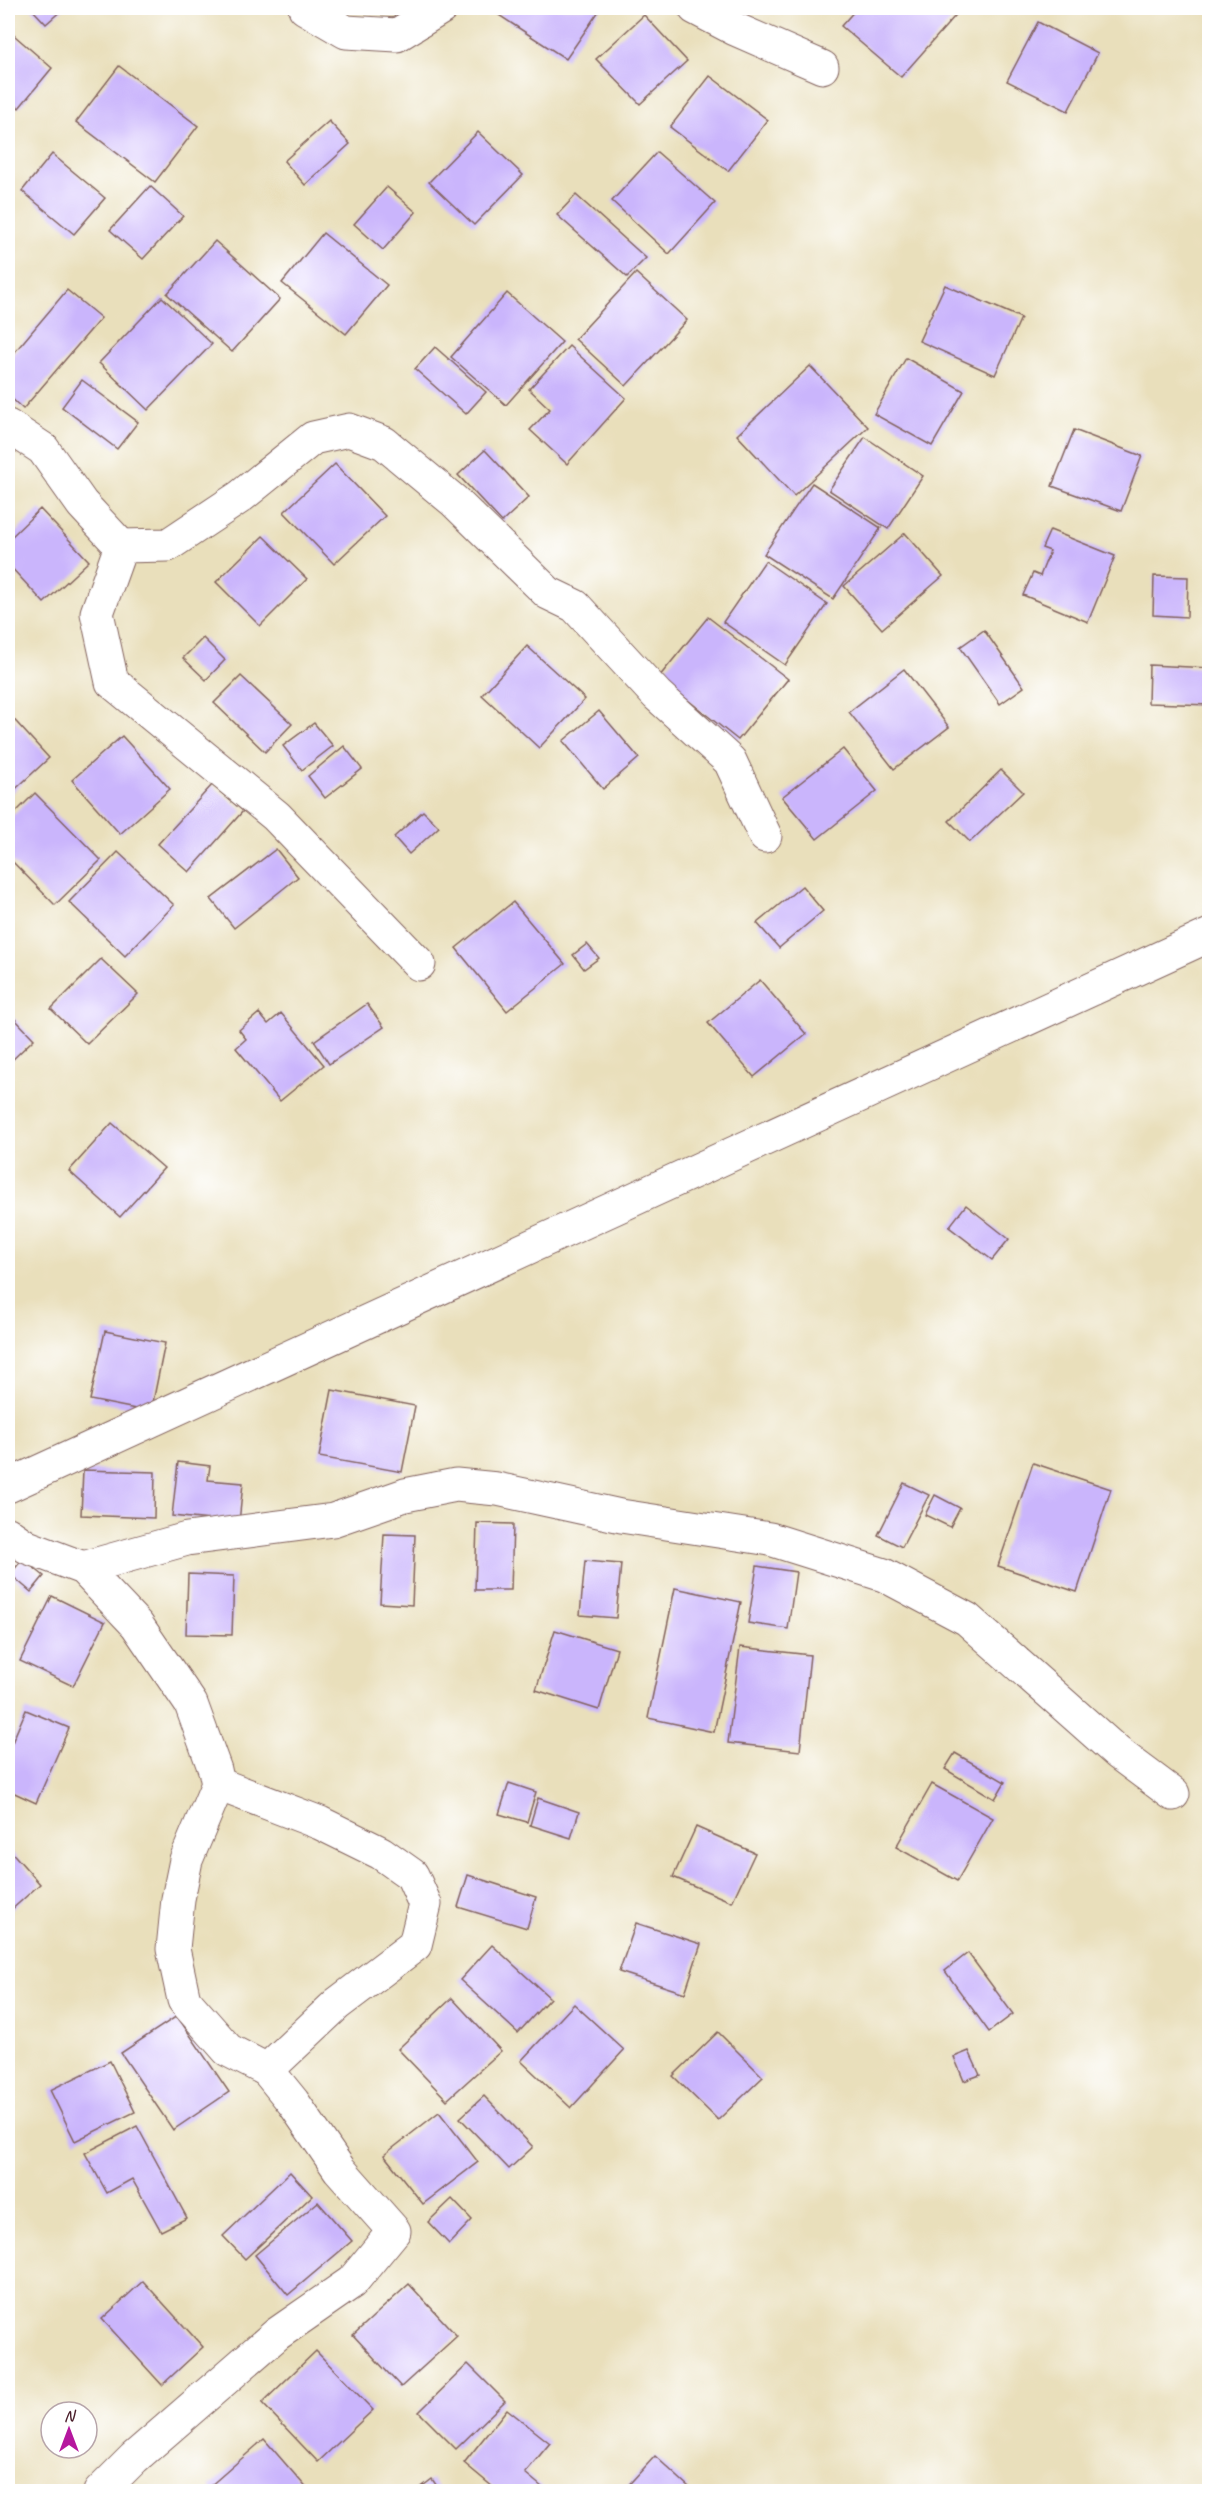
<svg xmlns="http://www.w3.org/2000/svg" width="1217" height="2499" font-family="Caveat,sans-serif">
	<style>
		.building { fill: #cab5fc }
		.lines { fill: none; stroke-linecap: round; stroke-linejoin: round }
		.street-casing { stroke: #82625d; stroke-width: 35 }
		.highway-casing { stroke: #82625d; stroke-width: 35 }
		.street { stroke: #fff; stroke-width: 33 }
		.highway { stroke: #fff; stroke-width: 33 }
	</style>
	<rect width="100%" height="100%" fill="#fff"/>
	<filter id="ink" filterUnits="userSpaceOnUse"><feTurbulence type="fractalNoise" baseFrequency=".0167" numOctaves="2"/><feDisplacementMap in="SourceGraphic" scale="12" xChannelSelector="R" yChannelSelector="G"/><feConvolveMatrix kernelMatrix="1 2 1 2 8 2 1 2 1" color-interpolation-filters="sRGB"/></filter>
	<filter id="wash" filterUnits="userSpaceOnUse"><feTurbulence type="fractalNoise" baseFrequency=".008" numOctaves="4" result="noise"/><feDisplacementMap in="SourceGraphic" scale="24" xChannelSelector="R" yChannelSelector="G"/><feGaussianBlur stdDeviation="1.35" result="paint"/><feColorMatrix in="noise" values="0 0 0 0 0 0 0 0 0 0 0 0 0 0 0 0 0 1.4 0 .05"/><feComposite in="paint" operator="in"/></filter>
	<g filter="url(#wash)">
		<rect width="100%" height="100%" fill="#e9dfbb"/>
		<g id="blocks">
			<!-- building -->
			<g class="building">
				<path d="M 31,8 L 64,8 L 46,24 Z"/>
				<path d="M 488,8 L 601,8 L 566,59 Z"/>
				<path d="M 857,8 L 962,8 L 901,77 L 841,26 Z"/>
				<path d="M 644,15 L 687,61 L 640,104 L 596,59 Z"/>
				<path d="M 1038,22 L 1098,53 L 1068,111 L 1007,81 Z"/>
				<path d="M 8,30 L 52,68 L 19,108 L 8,98 Z"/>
				<path d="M 119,66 L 198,126 L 155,182 L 76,122 Z"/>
				<path d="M 710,76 L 768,120 L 728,171 L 670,127 Z"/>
				<path d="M 329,121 L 350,144 L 305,185 L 284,161 Z"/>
				<path d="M 478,132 L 523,175 L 474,225 L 429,182 Z"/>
				<path d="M 657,152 L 715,203 L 669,254 L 612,201 Z"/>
				<path d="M 52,154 L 105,198 L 74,234 L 22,191 Z"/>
				<path d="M 150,186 L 183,216 L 143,259 L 110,230 Z"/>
				<path d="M 387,187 L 416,212 L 383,250 L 354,224 Z"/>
				<path d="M 576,195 L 646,258 L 627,277 L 557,215 Z"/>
				<path d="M 323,233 L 387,285 L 346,334 L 282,283 Z"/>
				<path d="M 215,241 L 280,299 L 232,352 L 167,294 Z"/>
				<path d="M 636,273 L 687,320 L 626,386 L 575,339 Z"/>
				<path d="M 945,285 L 1021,318 L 995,375 L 919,341 Z"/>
				<path d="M 67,290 L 101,318 L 23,409 L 8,395 L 8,360 Z"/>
				<path d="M 507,293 L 562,342 L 506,405 L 451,357 Z"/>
				<path d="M 162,297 L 212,344 L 148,410 L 99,363 Z"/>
				<path d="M 569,346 L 626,398 L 567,464 L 530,430 L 550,409 L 529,389 Z"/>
				<path d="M 435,347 L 486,392 L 466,414 L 415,369 Z"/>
				<path d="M 906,358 L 964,391 L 932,446 L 874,414 Z"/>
				<path d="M 810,366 L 868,427 L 794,496 L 737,435 Z"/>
				<path d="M 82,380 L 138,422 L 117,449 L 62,407 Z"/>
				<path d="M 1074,430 L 1142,456 L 1121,511 L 1052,486 Z"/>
				<path d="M 865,437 L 923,476 L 888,529 L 829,490 Z"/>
				<path d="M 485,450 L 529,497 L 502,522 L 458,475 Z"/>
				<path d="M 335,464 L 385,516 L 334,564 L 284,512 Z"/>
				<path d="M 812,483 L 881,528 L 833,599 L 764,554 Z"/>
				<path d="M 40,509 L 89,561 L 44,603 L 8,564 L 8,540 Z"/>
				<path d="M 1050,530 L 1115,556 L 1088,622 L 1023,595 L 1033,573 L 1040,576 L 1050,551 L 1042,548 Z"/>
				<path d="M 905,533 L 943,576 L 882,629 L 844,586 Z"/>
				<path d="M 263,536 L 307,579 L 260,626 L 216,582 Z"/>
				<path d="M 765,561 L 827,604 L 785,665 L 723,622 Z"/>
				<path d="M 1154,576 L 1188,577 L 1187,617 L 1153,615 Z"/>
				<path d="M 708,617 L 788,679 L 738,740 L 659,677 Z"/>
				<path d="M 984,630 L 1024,687 L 1000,704 L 960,647 Z"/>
				<path d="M 203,638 L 225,660 L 206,680 L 183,658 Z"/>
				<path d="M 527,646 L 585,699 L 539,748 L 482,695 Z"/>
				<path d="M 1149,665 L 1210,668 L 1210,705 L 1148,703 Z"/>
				<path d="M 904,669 L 949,727 L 894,769 L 849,712 Z"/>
				<path d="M 241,676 L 292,724 L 265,752 L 214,703 Z"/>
				<path d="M 599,711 L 639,758 L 603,789 L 563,741 Z"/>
				<path d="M 8,713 L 49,758 L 8,796 Z"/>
				<path d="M 314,723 L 333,746 L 302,770 L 283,746 Z"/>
				<path d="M 122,736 L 170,789 L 120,834 L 72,780 Z"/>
				<path d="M 344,746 L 362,769 L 325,798 L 308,776 Z"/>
				<path d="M 843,749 L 877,791 L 817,839 L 782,797 Z"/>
				<path d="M 1001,770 L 1023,792 L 970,842 L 949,821 Z"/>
				<path d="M 212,785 L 243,811 L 189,872 L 158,844 Z"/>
				<path d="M 35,793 L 101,860 L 55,905 L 8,857 L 8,820 Z"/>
				<path d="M 423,811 L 439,827 L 409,854 L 394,837 Z"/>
				<path d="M 276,849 L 298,877 L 234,928 L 211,899 Z"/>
				<path d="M 118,852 L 174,905 L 125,956 L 69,902 Z"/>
				<path d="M 802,886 L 823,911 L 779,948 L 757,923 Z"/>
				<path d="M 513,902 L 565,964 L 507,1011 L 456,948 Z"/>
				<path d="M 587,944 L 599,958 L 584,969 L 573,955 Z"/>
				<path d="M 101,959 L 138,994 L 87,1044 L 51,1009 Z"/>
				<path d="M 760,980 L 806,1034 L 754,1077 L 708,1023 Z"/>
				<path d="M 367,1004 L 384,1027 L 329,1064 L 314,1041 Z"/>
				<path d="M 259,1013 L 268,1024 L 281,1013 L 324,1065 L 280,1101 L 236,1048 L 246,1039 L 239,1030 Z"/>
				<path d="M 13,1017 L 34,1039 L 8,1064 L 8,1022 Z"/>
				<path d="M 112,1123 L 164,1168 L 120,1217 L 69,1171 Z"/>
				<path d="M 966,1205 L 1009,1239 L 992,1260 L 949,1227 Z"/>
				<path d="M 105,1331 L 165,1343 L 151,1412 L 90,1400 Z"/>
				<path d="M 332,1390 L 415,1406 L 402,1472 L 319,1457 Z"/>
				<path d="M 178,1462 L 210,1466 L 208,1480 L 243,1483 L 239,1523 L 172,1516 Z"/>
				<path d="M 1033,1463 L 1111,1489 L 1077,1592 L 998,1566 Z"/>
				<path d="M 83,1470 L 155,1472 L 154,1518 L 81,1515 Z"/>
				<path d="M 904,1483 L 929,1495 L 902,1547 L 878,1535 Z"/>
				<path d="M 935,1495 L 960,1508 L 950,1527 L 925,1515 Z"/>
				<path d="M 477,1523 L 513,1524 L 511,1590 L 475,1590 Z"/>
				<path d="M 384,1534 L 415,1535 L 412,1605 L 380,1603 Z"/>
				<path d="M 23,1559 L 44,1576 L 31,1592 L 10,1574 Z"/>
				<path d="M 585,1561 L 621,1564 L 616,1618 L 580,1615 Z"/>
				<path d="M 757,1566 L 796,1572 L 788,1629 L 748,1623 Z"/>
				<path d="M 188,1574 L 234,1576 L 232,1635 L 186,1634 Z"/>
				<path d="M 675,1588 L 741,1602 L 714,1732 L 648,1718 Z"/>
				<path d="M 52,1596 L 105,1622 L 73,1686 L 20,1661 Z"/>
				<path d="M 555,1630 L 617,1649 L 599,1710 L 536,1690 Z"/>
				<path d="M 740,1647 L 810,1655 L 800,1751 L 728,1743 Z"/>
				<path d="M 26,1710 L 69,1728 L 36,1803 L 8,1790 L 8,1752 Z"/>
				<path d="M 955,1753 L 1005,1782 L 995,1799 L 945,1769 Z"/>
				<path d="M 509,1783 L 536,1792 L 527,1822 L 499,1814 Z"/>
				<path d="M 932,1784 L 993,1818 L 957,1881 L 896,1847 Z"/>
				<path d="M 538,1798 L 579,1812 L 571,1838 L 530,1825 Z"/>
				<path d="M 696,1827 L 755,1853 L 732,1902 L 673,1877 Z"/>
				<path d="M 8,1848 L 40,1884 L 9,1912 L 8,1911 Z"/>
				<path d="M 468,1875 L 536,1897 L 527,1928 L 458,1907 Z"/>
				<path d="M 636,1923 L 701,1944 L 685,1993 L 619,1972 Z"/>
				<path d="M 492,1945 L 550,1998 L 518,2033 L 460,1980 Z"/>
				<path d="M 968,1953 L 1013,2014 L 989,2032 L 945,1971 Z"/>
				<path d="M 452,1998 L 501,2051 L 447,2100 L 398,2049 Z"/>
				<path d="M 574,2004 L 624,2050 L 571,2108 L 521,2061 Z"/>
				<path d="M 177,2016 L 229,2092 L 173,2130 L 121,2053 Z"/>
				<path d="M 718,2032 L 763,2077 L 718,2120 L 673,2076 Z"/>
				<path d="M 969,2051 L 980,2075 L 964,2081 L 954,2057 Z"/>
				<path d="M 110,2061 L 135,2112 L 75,2141 L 50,2090 Z"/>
				<path d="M 484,2096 L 533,2147 L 509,2169 L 460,2118 Z"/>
				<path d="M 439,2112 L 478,2162 L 423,2204 L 384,2155 Z"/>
				<path d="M 137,2126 L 187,2218 L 161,2231 L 132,2179 L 107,2193 L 85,2153 Z"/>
				<path d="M 290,2172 L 312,2196 L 245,2259 L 223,2236 Z"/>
				<path d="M 452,2199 L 472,2220 L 449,2244 L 428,2222 Z"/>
				<path d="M 318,2202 L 352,2241 L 288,2295 L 255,2255 Z"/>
				<path d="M 143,2281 L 203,2347 L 162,2385 L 102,2319 Z"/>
				<path d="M 409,2284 L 457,2336 L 401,2387 L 353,2335 Z"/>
				<path d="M 316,2351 L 373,2410 L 318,2462 L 262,2403 Z"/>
				<path d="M 468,2364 L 505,2401 L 456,2449 L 419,2412 Z"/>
				<path d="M 507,2409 L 550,2443 L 525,2473 L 542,2487 L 538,2492 L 499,2492 L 464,2463 Z"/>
				<path d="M 264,2439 L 310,2492 L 213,2492 L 209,2487 Z"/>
				<path d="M 655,2456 L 689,2487 L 684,2492 L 622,2492 Z"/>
				<path d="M 432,2479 L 441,2492 L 415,2492 Z"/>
			</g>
		</g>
	</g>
	<g filter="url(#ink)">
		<use href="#blocks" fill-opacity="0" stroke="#82625d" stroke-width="1.5"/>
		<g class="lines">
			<!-- street casing -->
			<g class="street-casing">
				<g id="street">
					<path d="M 305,8 L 346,32 L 397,35 L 441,8"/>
					<path d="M 695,8 L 735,29 L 822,67"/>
					<path d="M 8,426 L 43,449 L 82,504 L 121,546 L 97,613 L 112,682 L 276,816 L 419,964"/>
					<path d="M 121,546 L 168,545 L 240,497 L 313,438 L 349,430 L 384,443 L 454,501 L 548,593 L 575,606 L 657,695 L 730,761 L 765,836"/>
					<path d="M 8,1534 L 27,1547 L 83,1568 L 137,1625 L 191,1704 L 215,1770 L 218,1784 L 186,1860 L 178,1899 L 173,1949 L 184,2000 L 228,2050 L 267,2070"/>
					<path d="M 83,1568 L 187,1539 L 333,1520 L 405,1495 L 456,1485 L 497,1489 L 621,1516 L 770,1539 L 884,1575 L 967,1619 L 1118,1753 L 1173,1794"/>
					<path d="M 100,2492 L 134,2458 L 277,2334 L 352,2282 L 394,2231 L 339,2169 L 293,2102 L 267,2070 L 337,2004 L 415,1945 L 425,1904 L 412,1875 L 381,1853 L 320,1823 L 218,1784"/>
				</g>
			</g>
			<!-- highway casing -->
			<g class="highway-casing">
				<path id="highway" d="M 8,1486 L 1210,935"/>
			</g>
			<!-- street -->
			<use href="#street" class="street"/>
			<!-- highway -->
			<use href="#highway" class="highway"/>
		</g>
	</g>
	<!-- margin -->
	<rect width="1217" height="2499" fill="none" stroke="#fff" stroke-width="30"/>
	<!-- north arrow -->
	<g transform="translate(69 2430)"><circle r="28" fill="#ffffff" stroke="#b7a5aa" stroke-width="1.5"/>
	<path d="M0-4.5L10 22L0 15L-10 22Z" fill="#b5179e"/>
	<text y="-9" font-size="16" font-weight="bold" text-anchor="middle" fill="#4a1f2b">N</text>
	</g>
</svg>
